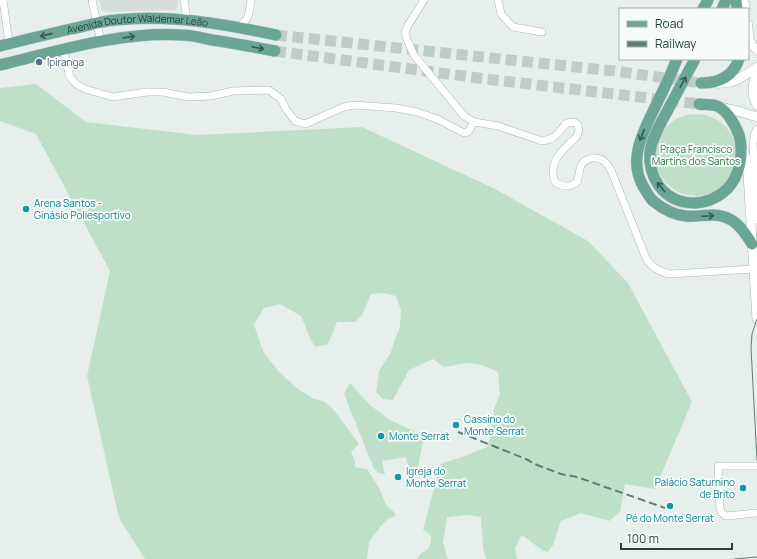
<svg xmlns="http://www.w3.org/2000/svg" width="757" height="559" font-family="Manrope,sans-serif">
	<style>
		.built { fill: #d4dfda }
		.green { fill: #bfe0c8 }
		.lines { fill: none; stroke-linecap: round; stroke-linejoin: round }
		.primary-tunnel { stroke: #bfccc8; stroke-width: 11; stroke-dasharray: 11 5.5; stroke-linecap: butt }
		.minor-casing { stroke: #a8b8b2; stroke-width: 8 }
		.tertiary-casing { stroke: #a8b8b2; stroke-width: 9 }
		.secondary-casing { stroke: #a4bbb3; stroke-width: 10 }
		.primary-casing { stroke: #c2cac8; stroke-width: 12 }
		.minor { stroke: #fff; stroke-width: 7 }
		.tertiary { stroke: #fff; stroke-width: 8 }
		.secondary { stroke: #fff; stroke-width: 9 }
		.primary { stroke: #6aa596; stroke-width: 11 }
		.tram { stroke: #5f7d75; stroke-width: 1 }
		.rail { stroke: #5f7d75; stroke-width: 2; stroke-dasharray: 8 4; stroke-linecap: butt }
		.primary-bridge-casing { stroke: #c2cac8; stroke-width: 12; stroke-linecap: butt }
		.primary-bridge { stroke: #6aa596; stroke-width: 11 }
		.oneway { stroke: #365b51 }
		.service-dot { fill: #5c6f8a; stroke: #f7fbf9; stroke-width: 1.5 }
		.culture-dot { fill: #0f9aa8; stroke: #f7fbf9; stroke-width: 1.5 }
		.labels { text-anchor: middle; stroke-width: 3.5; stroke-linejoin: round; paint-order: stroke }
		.street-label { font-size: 10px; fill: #24423a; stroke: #f7fbf9 }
		.service-label { font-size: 10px; fill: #4e5e75; stroke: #f7fbf9; text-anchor: start }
		.park-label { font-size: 10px; fill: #2d7a4b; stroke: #f7fbf9 }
		.culture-label { font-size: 10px; fill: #0d838f; stroke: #f7fbf9; text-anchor: start }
	</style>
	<rect width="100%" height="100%" fill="#e6efeb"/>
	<!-- built -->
	<path class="built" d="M 99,0 L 178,0 L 178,4 L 177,8 L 175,10 L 106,12 L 102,11 Z"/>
	<!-- green -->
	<g class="green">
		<path d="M 36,84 L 86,122 L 197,135 L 362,127 L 493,188 L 588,241 L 628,283 L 692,402 L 655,489 L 625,484 L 620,512 L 609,521 L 581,513 L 561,521 L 553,545 L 548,552 L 542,550 L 522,535 L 515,548 L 517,559 L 486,559 L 483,548 L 481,517 L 467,515 L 447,517 L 443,543 L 448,559 L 417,559 C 423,548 431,554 431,536 L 423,529 L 441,464 L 465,456 L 487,447 L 491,434 L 494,409 L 500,394 L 498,372 L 482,365 L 467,363 L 444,367 L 433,359 L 409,370 L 393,400 L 383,399 L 376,392 L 379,371 L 390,354 L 400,326 L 401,310 L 396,296 L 383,293 L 371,294 L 362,315 L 355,322 L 337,322 L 328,344 L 315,347 L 310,338 L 301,316 L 280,304 L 264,308 L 254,325 L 264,353 L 280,373 L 297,388 L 312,398 L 325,402 L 334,410 L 359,444 L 351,452 L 355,461 L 355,467 L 367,469 L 379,488 L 386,505 L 394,512 L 396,516 L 388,519 L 381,526 L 369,542 L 367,559 L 145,559 L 119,518 L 87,376 L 110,271 L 36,134 L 0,121 L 0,88 Z"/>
		<circle cx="696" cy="155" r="41"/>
		<path d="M 350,383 L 370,405 L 390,420 L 424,436 L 418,467 L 409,468 L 406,457 L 382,461 L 385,474 L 379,473 L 374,469 L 344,394 Z"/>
	</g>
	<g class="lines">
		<!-- primary-tunnel -->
		<g class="primary-tunnel">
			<path d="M 276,35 L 614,71 L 701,83"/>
			<path d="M 275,51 L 486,79 L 699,104"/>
		</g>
		<!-- minor casing -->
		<g class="minor-casing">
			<g id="minor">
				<path d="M 3,0 L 9,43"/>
				<path d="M 92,0 L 101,42"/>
				<path d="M 184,0 L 187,20"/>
				<path d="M 424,0 L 407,27 L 405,33 L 408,42 L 414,55 L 464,116 L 474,122 L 498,126 L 542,141 C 555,140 559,131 567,123 L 574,122 L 578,125 C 579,128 579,131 578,134 C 577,137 574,139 572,141 C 563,150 553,158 553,172 C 553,176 553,180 556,183 C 560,185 564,186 568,186 C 583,184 576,173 582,164 C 583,162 586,160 589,159 C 599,155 606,161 611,170 L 646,258 C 651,267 660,272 670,274 L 754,269"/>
				<path d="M 498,0 L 501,14 L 513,27 L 542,32"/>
				<path d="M 237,27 C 250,20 249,13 251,0"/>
				<path d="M 63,50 L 70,77 L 76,84 L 85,89 L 113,97 L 147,92 L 163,92 L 188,97 L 211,96 L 233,91 L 269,90 L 281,99 L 286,109 L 295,121 L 305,124 L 344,107 L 354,105 L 396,108 L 417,112 L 437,119 L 464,133 L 468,132 L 474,122"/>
				<path d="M 757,129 L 755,133 L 753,143 L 757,220"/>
				<path d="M 757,466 L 718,466 L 720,509 L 722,513 L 726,516 L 757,513"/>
			</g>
		</g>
		<!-- tertiary casing -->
		<g class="tertiary-casing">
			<g id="tertiary">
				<path d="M 744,0 L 746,9"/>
				<path d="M 748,24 C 749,33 749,44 757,50"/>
			</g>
		</g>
		<!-- secondary casing -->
		<g class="secondary-casing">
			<g id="secondary">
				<path d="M 757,74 C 752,84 751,94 757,105"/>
				<path d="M 715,83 C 734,85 742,77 757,67"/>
				<path d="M 719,107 L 734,110 L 757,117"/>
				<path d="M 743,150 L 746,159 L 748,174 L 757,319"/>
			</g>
		</g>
		<!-- primary casing -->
		<g class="primary-casing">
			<g id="primary">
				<path d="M 736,0 L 737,9"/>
				<path d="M 703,9 L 708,0"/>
				<path d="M 722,9 L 726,0"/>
				<path id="s1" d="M 0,46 C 24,40 48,34 71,29 C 86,26 101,21 116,20 C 170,14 224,24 276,35"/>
				<path d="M 677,59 C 671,74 664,89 657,103 C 645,129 627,158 643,186 C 646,191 649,197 653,201 C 663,209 673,215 686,216 C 695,217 704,215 713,215 C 733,215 743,229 752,244"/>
				<path d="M 0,65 C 58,51 122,31 182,35 C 192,35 202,38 212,40 C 233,43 254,47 275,51"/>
				<path d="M 701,83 C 719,83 733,77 739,59"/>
				<path d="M 671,104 C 664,118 652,136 650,152 C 649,164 652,176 659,186 C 676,208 707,208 727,189 C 740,176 744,153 739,135 C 735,125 727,110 717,106 C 712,104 704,105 699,104"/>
			</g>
		</g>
		<!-- minor -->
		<use href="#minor" class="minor"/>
		<!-- tertiary -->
		<use href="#tertiary" class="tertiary"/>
		<!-- secondary -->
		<use href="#secondary" class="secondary"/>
		<!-- primary -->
		<use href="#primary" class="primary"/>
		<!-- tram -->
		<g class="tram">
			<path d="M 757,319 L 752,334 L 751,348 L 757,460"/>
			<path d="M 734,559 L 757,557"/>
		</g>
		<!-- rail -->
		<path class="rail" d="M 458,432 L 526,459 L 537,465 L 561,474 L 577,477 L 665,508"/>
		<!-- primary-bridge casing -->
		<g class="primary-bridge-casing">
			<path id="primary-bridge" d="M 671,104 L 695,59"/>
		</g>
		<!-- primary-bridge -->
		<use href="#primary-bridge" class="primary-bridge"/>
	</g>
	<!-- one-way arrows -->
	<defs><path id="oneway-shaft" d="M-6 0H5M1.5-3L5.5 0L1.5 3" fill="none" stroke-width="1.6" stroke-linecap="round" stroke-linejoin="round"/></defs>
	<g class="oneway">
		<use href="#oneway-shaft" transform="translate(46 35) rotate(167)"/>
		<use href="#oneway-shaft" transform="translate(129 37) rotate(-8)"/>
		<use href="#oneway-shaft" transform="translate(258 48) rotate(10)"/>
		<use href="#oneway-shaft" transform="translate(683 82) rotate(-62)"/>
		<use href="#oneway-shaft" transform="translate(642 135) rotate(112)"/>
		<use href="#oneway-shaft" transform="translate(661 187) rotate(-129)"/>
		<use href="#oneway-shaft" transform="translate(708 216) rotate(-3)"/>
	</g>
	<!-- markers -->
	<circle class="service-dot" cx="39" cy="62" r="4"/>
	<g class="culture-dot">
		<circle cx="26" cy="209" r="4"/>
		<circle cx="456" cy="425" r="4"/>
		<circle cx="381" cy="436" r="4"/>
		<circle cx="398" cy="477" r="4"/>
		<circle cx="743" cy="488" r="4"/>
		<circle cx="670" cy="506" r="4"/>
	</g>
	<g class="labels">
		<!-- street labels -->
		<g class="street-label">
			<text dy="4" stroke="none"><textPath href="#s1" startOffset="140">Avenida Doutor Waldemar Leão</textPath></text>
		</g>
		<!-- service labels -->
		<g class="service-label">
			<text x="47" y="66">Ipiranga</text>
		</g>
		<!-- park labels -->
		<g class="park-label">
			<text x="696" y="153">Praça Francisco<tspan x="696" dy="12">Martins dos Santos</tspan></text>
		</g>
		<!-- culture labels -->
		<g class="culture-label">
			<text x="34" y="207">Arena Santos -<tspan x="34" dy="12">Ginásio Poliesportivo</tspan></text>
			<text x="464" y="423">Cassino do<tspan x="464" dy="12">Monte Serrat</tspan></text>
			<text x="389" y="440">Monte Serrat</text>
			<text x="406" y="475">Igreja do<tspan x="406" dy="12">Monte Serrat</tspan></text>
			<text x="735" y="486" text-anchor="end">Palácio Saturnino<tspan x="735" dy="12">de Brito</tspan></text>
			<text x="670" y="522" text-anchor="middle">Pé do Monte Serrat</text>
		</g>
	</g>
	<!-- legend -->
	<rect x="619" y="8" width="130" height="52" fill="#f7fbf9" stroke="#a3b1ad"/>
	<rect x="627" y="21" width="20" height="6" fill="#6aa596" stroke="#a3b1ad"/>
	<text x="655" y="28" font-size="12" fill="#24423a">Road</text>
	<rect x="627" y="41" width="20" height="6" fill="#5f7d75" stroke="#a3b1ad"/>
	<text x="655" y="48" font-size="12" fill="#24423a">Railway</text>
	<!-- scale -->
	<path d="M621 543v6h111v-6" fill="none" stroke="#24423a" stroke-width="2"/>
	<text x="627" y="543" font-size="12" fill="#24423a" stroke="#f7fbf9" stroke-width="3" paint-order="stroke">100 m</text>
</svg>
